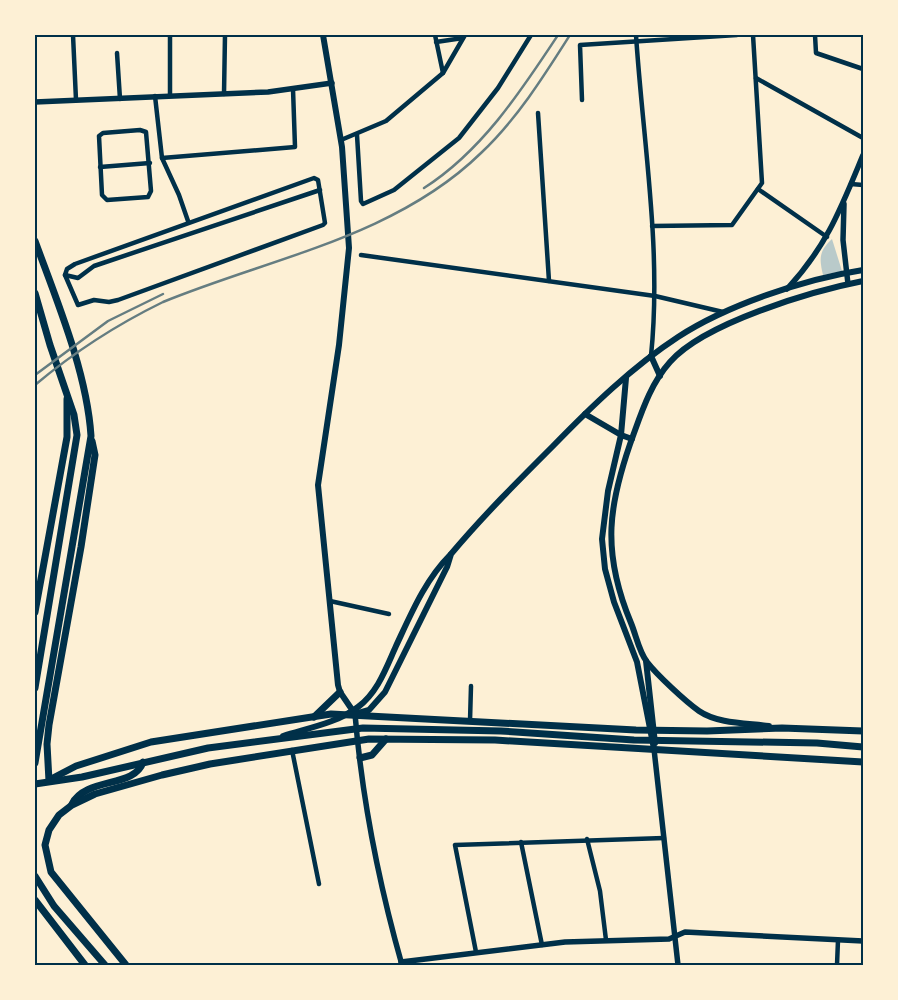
<svg xmlns="http://www.w3.org/2000/svg" width="898" height="1000" font-family="Signika,sans-serif">
	<style>
		.green { fill: #b9caca }
		.lines { fill: none; stroke-linecap: round; stroke-linejoin: round }
		.minor { stroke: #003049; stroke-width: 4.5 }
		.tertiary { stroke: #003049; stroke-width: 5.5 }
		.secondary { stroke: #003049; stroke-width: 6 }
		.primary { stroke: #003049; stroke-width: 7 }
		.rail { stroke: #657d81; stroke-width: 2.5 }
		.neatline { fill: none; stroke: #003049; stroke-width: 2 }
	</style>
	<rect width="100%" height="100%" fill="#fdf0d5"/>
	<!-- green -->
	<path class="green" d="M 832,239 L 842,271 L 823,275 C 819,258 819,251 832,239 Z"/>
	<g class="lines">
		<!-- minor -->
		<g class="minor">
			<path d="M 73,35 L 76,100"/>
			<path d="M 170,35 L 170,95"/>
			<path d="M 435,35 L 443,73"/>
			<path d="M 636,35 C 643,142 662,249 651,356"/>
			<path d="M 815,35 L 816,53 L 863,69"/>
			<path d="M 436,42 L 463,38"/>
			<path d="M 117,53 L 120,99"/>
			<path d="M 756,78 L 863,138"/>
			<path d="M 224,94 L 225,35"/>
			<path d="M 155,96 L 162,158 L 179,195 L 188,221"/>
			<path d="M 582,100 L 580,45 L 737,35"/>
			<path d="M 538,113 L 549,281"/>
			<path d="M 140,130 L 146,132 L 151,191 L 148,197 L 107,200 L 102,195 L 99,136 L 103,133 Z"/>
			<path d="M 357,135 L 361,201 L 363,204 L 394,190 L 459,138 L 498,88 L 531,35"/>
			<path d="M 341,140 L 386,121 L 443,73 L 465,35"/>
			<path d="M 162,158 L 295,147 L 293,89"/>
			<path d="M 100,167 L 150,163"/>
			<path d="M 314,178 L 318,180 L 325,223 L 323,225 L 118,300 L 109,302 L 94,300 L 78,305 L 65,275 L 67,269 L 75,264 Z"/>
			<path d="M 851,184 L 863,185"/>
			<path d="M 758,189 L 827,237"/>
			<path d="M 652,226 L 732,225 L 762,183 L 753,35"/>
			<path d="M 361,255 L 655,296 L 723,312"/>
			<path d="M 65,275 L 78,278 L 94,266 L 320,190"/>
			<path d="M 330,601 L 389,614"/>
			<path d="M 470,721 L 471,686"/>
			<path d="M 292,750 L 319,884"/>
			<path d="M 587,839 L 600,891 L 606,940"/>
			<path d="M 521,842 L 542,945"/>
			<path d="M 476,952 L 455,845 L 664,838"/>
			<path d="M 837,965 L 838,940"/>
		</g>
		<!-- tertiary -->
		<g class="tertiary">
			<path d="M 35,102 L 268,92 L 332,83"/>
			<path d="M 844,204 L 843,240 L 848,284"/>
			<path d="M 787,289 C 827,246 841,208 863,155"/>
			<path d="M 355,714 C 362,798 379,884 402,965"/>
			<path d="M 654,749 L 678,965"/>
			<path d="M 401,962 L 565,942 L 669,939 L 685,932 L 863,941"/>
		</g>
		<!-- secondary -->
		<g class="secondary">
			<path d="M 323,35 L 342,147 L 349,248 L 339,345 L 318,485 L 338,685 L 340,692 L 355,714 L 369,710 L 385,692 L 447,567 L 451,554 C 483,516 518,481 553,446 C 591,407 632,367 678,337 C 727,305 805,279 863,270"/>
			<path d="M 651,356 L 660,376"/>
			<path d="M 626,378 L 621,435 L 608,491 L 602,539 L 605,569 L 614,602 L 637,662 L 654,749"/>
			<path d="M 585,414 L 621,435 L 632,439"/>
			<path d="M 646,661 L 655,743"/>
			<path d="M 769,726 C 747,723 718,724 699,711 C 685,701 657,675 647,662 C 639,652 636,635 631,623 C 601,551 608,504 634,433 C 643,408 652,382 670,362 C 704,323 812,291 863,281"/>
			<path d="M 283,736 C 308,728 337,723 358,707 C 378,692 386,668 396,646 C 411,614 425,580 450,555"/>
		</g>
		<!-- primary -->
		<g class="primary">
			<path d="M 35,241 C 57,301 87,373 91,436 L 35,763"/>
			<path d="M 35,293 L 50,345 L 74,415 L 77,435 L 35,688"/>
			<path d="M 35,612 L 67,437 L 67,399"/>
			<path d="M 314,717 L 340,692"/>
			<path d="M 360,758 L 372,755 L 386,739"/>
			<path d="M 53,778 L 76,766 L 151,742 L 331,714 L 636,730 L 707,731 L 782,728 L 863,731"/>
			<path d="M 49,781 L 47,744 L 49,725 L 81,547 L 95,455 L 92,441"/>
			<path d="M 35,784 L 82,777 L 208,748 L 363,728 L 501,731 L 634,740 L 817,743 L 863,747"/>
			<path d="M 72,804 C 86,777 135,788 143,762"/>
			<path d="M 35,876 L 54,906 L 105,965"/>
			<path d="M 35,900 L 85,965"/>
			<path d="M 126,965 L 51,872 L 45,845 L 49,830 L 59,815 L 72,805 L 95,794 L 162,775 L 210,764 L 369,739 L 495,740 L 863,762"/>
		</g>
		<!-- rail -->
		<g class="rail">
			<path d="M 424,188 C 482,151 521,91 558,35"/>
			<path d="M 35,375 L 108,321 L 163,294"/>
			<path d="M 35,385 C 73,353 118,324 163,302 C 270,258 395,237 481,153 C 517,119 544,76 570,35"/>
		</g>
	</g>
	<!-- border -->
	<rect width="898" height="1000" fill="none" stroke="#fdf0d5" stroke-width="72"/>
	<rect x="36" y="36" width="826" height="928" class="neatline"/>
</svg>
